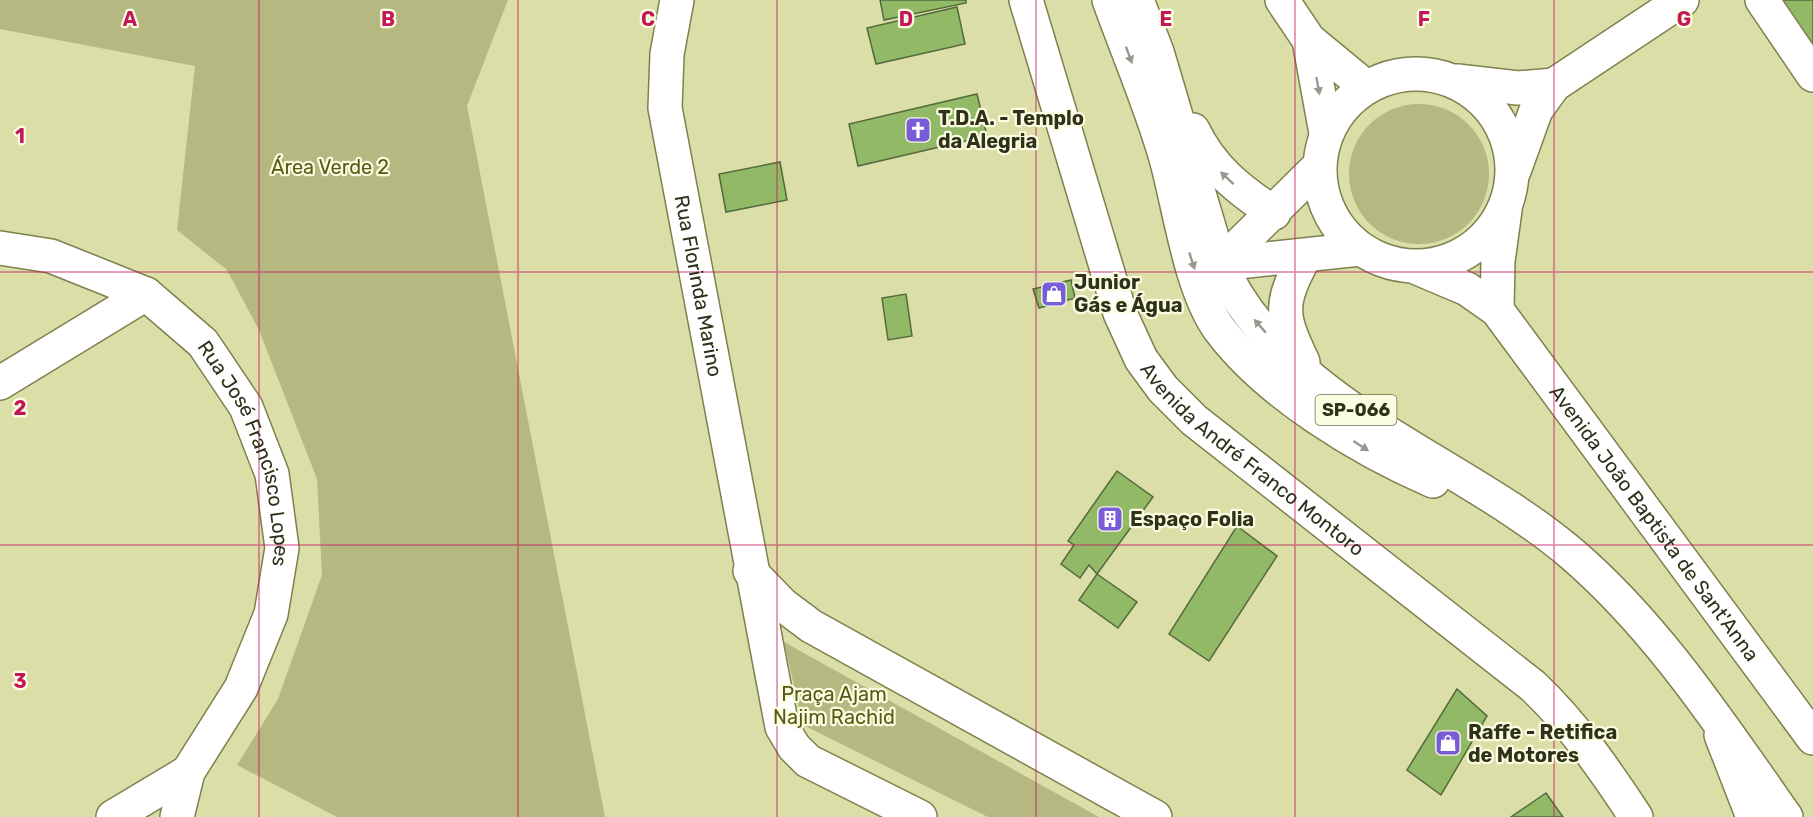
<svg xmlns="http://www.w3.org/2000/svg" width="1813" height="817" font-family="Rubik,sans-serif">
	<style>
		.green { fill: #b5b880 }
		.building { fill: #91b966; stroke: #546a3d; stroke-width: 1.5 }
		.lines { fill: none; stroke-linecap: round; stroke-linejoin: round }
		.minor-casing { stroke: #7e804d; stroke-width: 36 }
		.primary-casing { stroke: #7e804d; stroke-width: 36 }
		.minor { stroke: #fff; stroke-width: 33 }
		.primary { stroke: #fff; stroke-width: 33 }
		.oneway { fill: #98988d }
		.grid { fill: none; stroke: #c2185b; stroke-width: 1.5; stroke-opacity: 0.55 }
		.labels { text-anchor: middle; stroke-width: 4.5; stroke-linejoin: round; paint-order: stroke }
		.shield { fill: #fbfde1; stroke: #6d6e56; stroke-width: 1.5 }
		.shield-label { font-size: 18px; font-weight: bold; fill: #30311b }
		.poi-label { font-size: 20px; font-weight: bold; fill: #30311b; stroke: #fbfde1; text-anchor: start }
		.park-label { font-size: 20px; fill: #585912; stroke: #fbfde1 }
		.street-label { font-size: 20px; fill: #30311b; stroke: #fbfde1 }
		.grid-label { font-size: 20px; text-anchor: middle; font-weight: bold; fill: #c2185b; stroke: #fbfde1; stroke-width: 4.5; stroke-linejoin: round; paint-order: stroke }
	</style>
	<rect width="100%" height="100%" fill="#dbdea7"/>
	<!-- green -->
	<g class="green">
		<path d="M 0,0 L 508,0 L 467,106 L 605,817 L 337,817 L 237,765 L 278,699 L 322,575 L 317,479 L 259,330 L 227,270 L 177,230 L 195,66 L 0,29 Z"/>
		<circle cx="1419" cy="174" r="70"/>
		<path d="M 784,642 L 1099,817 L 988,817 L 803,725 Z"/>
	</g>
	<!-- building -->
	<g class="building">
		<path d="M 880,0 L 966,0 L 966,3 L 884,20 Z"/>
		<path d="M 1774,0 L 1813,0 L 1813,63 Z"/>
		<path d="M 957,7 L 965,44 L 876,64 L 867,28 Z"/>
		<path d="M 977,94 L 987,136 L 858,166 L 849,124 Z"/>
		<path d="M 780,162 L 787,200 L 726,212 L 719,174 Z"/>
		<path d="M 1071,280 L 1075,298 L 1039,308 L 1033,289 Z"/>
		<path d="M 906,294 L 912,336 L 888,340 L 882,298 Z"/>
		<path d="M 1117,471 L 1153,497 L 1097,574 L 1089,565 L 1080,578 L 1061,564 L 1074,545 L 1068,541 Z"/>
		<path d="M 1237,526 L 1277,556 L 1209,661 L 1169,634 Z"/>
		<path d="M 1097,574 L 1137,602 L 1118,628 L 1079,600 Z"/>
		<path d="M 1457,689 L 1487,716 L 1441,795 L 1407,770 Z"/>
		<path d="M 1546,793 L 1563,817 L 1511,817 Z"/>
	</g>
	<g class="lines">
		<!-- minor casing -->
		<g class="minor-casing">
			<g id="minor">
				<path id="s1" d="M 677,0 L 667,54 L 665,108 L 782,727 L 794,747 L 808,761 L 920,817"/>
				<path id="s2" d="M 1026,0 L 1120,313 L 1141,359 L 1163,389 L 1194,420 L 1533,686 C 1574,725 1605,770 1636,817"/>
				<path d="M 1282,0 L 1309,40 L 1366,87"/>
				<path d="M 1762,0 L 1813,75"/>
				<path d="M 1309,40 L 1326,133"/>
				<circle cx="1416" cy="170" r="96"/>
				<path d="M 1457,81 L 1518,88 L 1554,85"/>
				<path d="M 1514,171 L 1536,110 L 1554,85 L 1682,0"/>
				<path id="s3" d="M 0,248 L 51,256 L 146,294 L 203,343 L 246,407 L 272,474 L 282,548 L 271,614 L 241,688 L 188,772 L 177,817"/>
				<path d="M 1220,264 L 1360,249"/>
				<path d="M 1220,264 L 1319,166"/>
				<path id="s4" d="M 1415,267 L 1467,289 L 1497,310 L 1813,738"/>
				<path d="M 1497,310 L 1498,261 L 1505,210"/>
				<path d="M 0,383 L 146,294"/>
				<path d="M 750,571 L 783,605 L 811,626 L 1155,817"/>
				<path d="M 1721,735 L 1753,817"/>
				<path d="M 113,817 L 188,772"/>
			</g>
		</g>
		<!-- primary casing -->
		<g class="primary-casing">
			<g id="primary">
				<path d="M 1109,0 C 1128,53 1152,108 1167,162 C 1180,211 1191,291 1220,330 C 1268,394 1361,450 1433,481"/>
				<path d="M 1137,0 L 1157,52 L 1220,264 C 1286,408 1458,457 1572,554 C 1658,628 1721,725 1786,817"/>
				<path d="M 1193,130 C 1211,168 1239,190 1274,213"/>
				<path d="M 1303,362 C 1280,314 1279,304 1305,256"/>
			</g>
		</g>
		<!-- minor -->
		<use href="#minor" class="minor"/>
		<!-- primary -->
		<use href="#primary" class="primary"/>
	</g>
	<!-- one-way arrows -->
	<defs><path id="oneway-solid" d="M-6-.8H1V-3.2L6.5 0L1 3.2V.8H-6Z" transform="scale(1.5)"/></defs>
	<g class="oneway">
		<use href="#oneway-solid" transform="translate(1129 55) rotate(70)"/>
		<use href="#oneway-solid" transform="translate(1318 86) rotate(80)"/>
		<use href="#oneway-solid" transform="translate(1227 178) rotate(-137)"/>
		<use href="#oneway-solid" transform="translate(1192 261) rotate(72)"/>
		<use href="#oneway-solid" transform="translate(1260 326) rotate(-131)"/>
		<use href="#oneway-solid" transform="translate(1361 446) rotate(33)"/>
	</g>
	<!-- grid -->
	<path class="grid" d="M 259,0 L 259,817M 518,0 L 518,817M 777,0 L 777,817M 1036,0 L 1036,817M 1295,0 L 1295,817M 1554,0 L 1554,817M 0,272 L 1813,272M 0,545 L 1813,545"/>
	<!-- icons -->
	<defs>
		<g id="church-square" transform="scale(1.35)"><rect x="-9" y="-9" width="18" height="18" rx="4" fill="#795cd7" stroke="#fbfde1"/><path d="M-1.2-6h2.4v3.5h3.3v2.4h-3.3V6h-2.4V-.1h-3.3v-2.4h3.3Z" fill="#fff"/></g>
		<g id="shop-square" transform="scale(1.35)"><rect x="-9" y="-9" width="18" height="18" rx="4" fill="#795cd7" stroke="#fbfde1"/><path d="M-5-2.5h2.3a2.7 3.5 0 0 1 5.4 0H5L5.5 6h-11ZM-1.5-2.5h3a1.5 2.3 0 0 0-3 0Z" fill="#fff"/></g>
		<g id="building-square" transform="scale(1.35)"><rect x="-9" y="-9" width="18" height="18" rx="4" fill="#795cd7" stroke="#fbfde1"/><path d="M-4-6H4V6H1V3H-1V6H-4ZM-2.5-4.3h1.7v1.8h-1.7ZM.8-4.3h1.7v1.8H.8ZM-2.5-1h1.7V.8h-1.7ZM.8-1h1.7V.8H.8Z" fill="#fff"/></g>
	</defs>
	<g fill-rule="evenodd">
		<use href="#church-square" x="918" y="130"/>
		<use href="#shop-square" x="1054" y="294"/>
		<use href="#building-square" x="1110" y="519"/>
		<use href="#shop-square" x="1448" y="743"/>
	</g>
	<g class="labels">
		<!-- shield labels -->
		<rect class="shield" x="1315.5" y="395" width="81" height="30" rx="4.5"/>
		<g class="shield-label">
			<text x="1356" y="416">SP-066</text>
		</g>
		<!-- poi labels -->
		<g class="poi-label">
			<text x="938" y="125">T.D.A. - Templo<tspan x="938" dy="23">da Alegria</tspan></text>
			<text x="1074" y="289">Junior<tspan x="1074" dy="23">Gás e Água</tspan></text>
			<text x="1130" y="526">Espaço Folia</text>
			<text x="1468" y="739">Raffe - Retifica<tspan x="1468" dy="23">de Motores</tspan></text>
		</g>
		<!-- park labels -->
		<g class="park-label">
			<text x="330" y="174">Área Verde 2</text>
			<text x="834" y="701">Praça Ajam<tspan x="834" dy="23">Najim Rachid</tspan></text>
		</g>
		<!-- street labels -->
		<g class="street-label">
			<text dy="7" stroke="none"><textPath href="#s1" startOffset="290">Rua Florinda Marino</textPath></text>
			<text dy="7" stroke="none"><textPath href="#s3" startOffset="350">Rua José Francisco Lopes</textPath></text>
			<text dy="7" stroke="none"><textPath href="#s2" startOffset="528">Avenida André Franco Montoro</textPath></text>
			<text dy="7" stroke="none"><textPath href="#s4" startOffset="358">Avenida João Baptista de Sant'Anna</textPath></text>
		</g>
	</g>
	<g class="grid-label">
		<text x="130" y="26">A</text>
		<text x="388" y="26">B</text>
		<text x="648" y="26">C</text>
		<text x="906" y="26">D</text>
		<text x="1166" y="26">E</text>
		<text x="1424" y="26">F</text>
		<text x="1684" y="26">G</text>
		<text x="20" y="143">1</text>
		<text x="20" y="415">2</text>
		<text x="20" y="688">3</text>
	</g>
</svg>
